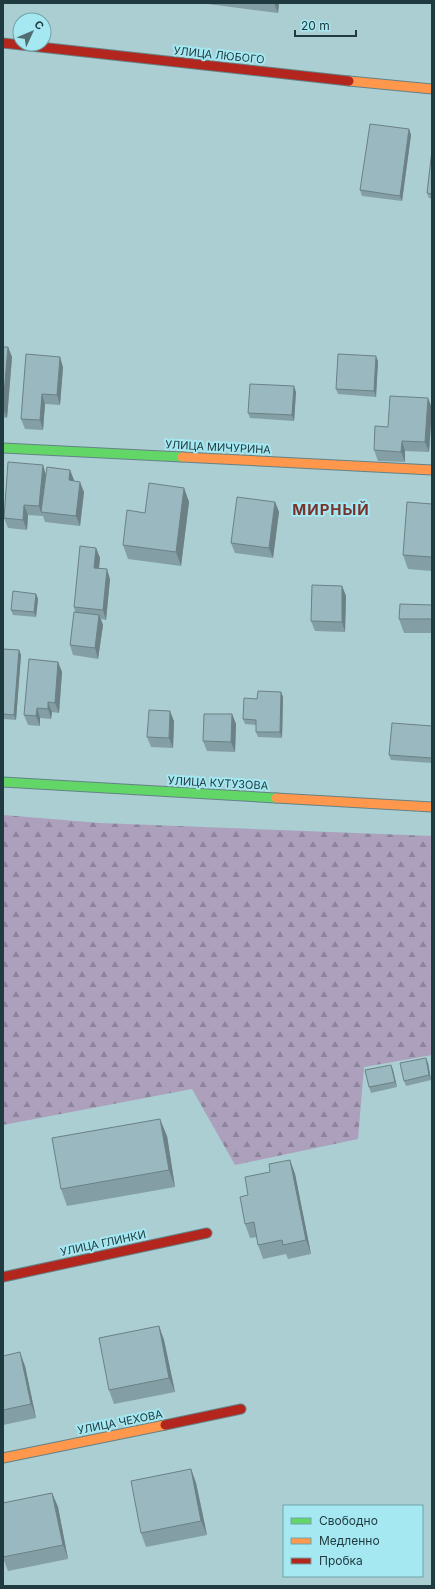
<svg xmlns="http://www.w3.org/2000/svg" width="435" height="1589" font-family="Inter,sans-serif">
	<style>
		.forest { fill: url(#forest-firs) }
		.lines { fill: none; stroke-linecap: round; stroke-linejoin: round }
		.fast-casing { stroke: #648286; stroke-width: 11 }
		.slow-casing { stroke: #648286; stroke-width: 11 }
		.jam-casing { stroke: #648286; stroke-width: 11 }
		.fast { stroke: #63d668; stroke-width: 9 }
		.slow { stroke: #ff974d; stroke-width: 9 }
		.jam { stroke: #b3261e; stroke-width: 9 }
		.wall { fill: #849ea5 }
		.shaded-wall { fill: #6b8186 }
		.building { fill: #99b8c0; stroke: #6b8186 }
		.labels { text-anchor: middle; stroke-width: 4; stroke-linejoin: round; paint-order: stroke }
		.street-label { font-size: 11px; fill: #203b3f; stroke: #a5e8f2 }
		.district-label { font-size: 15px; font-weight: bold; letter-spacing: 1px; fill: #79332c; stroke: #a5e8f2 }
	</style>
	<defs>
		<pattern id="forest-firs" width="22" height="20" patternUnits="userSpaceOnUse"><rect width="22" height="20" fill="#aca0bd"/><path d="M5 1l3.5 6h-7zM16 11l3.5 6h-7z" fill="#8c849b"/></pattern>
	</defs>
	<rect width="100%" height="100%" fill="#aaced2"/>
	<!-- forest -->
	<path class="forest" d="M 3,815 L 100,823 L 432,836 L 432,1055 L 364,1067 L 358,1139 L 235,1165 L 192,1089 L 3,1125 Z"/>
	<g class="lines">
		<!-- fast casing -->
		<g class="fast-casing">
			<g id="fast">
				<path d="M 3,448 L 182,457"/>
				<path d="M 3,782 L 276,798"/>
			</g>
		</g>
		<!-- slow casing -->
		<g class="slow-casing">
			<g id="slow">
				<path d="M 349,81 L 432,89"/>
				<path d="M 182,457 L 432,470"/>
				<path d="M 276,798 L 432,807"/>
				<path d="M 3,1458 L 165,1425"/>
			</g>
		</g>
		<!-- jam casing -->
		<g class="jam-casing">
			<g id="jam">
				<path d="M 3,43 L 349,81"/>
				<path d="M 3,1277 L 207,1233"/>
				<path d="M 165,1425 L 241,1409"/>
			</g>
		</g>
		<!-- fast -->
		<use href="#fast" class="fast"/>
		<!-- slow -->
		<use href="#slow" class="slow"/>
		<!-- jam -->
		<use href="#jam" class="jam"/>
	</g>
	<!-- wall -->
	<g class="wall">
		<path d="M 200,3 L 279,3 L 278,13 Z"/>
		<path d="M 409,129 L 411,135 L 402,201 L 362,196 L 360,190 Z"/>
		<path d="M 432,150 L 432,199 L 429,198 L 427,193 Z"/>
		<path d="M 3,347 L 8,347 L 12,357 L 7,418 L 3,417 Z"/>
		<path d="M 378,361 L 376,397 L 338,394 L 336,389 Z"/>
		<path d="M 63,367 L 60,405 L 45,404 L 43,430 L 25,429 L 21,419 Z"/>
		<path d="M 296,392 L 294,421 L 250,418 L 248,413 Z"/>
		<path d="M 432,408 L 429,452 L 405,451 L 405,462 L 378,461 L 374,450 L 388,427 Z"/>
		<path d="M 70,470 L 74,481 L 84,492 L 80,526 L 45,522 L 43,516 L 28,515 L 27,530 L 8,528 L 4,518 L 46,474 Z"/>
		<path d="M 184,488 L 189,502 L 181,566 L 128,559 L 123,545 L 145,513 Z"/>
		<path d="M 275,502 L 279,512 L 273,558 L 235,553 L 231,543 Z"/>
		<path d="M 432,504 L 432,571 L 408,569 L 403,555 Z"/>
		<path d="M 96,548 L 100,558 L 99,568 L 110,579 L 106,620 L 101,619 L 103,625 L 98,659 L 73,655 L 70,645 L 75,612 L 74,607 Z"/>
		<path d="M 342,586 L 346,596 L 345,632 L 315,631 L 311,621 Z"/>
		<path d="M 36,594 L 38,599 L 36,617 L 13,615 L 11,610 Z"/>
		<path d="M 432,604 L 432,633 L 404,633 L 399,619 Z"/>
		<path d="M 3,649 L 19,650 L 21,655 L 16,720 L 3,719 Z"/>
		<path d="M 58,662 L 62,672 L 59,713 L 52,712 L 51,719 L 40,718 L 40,726 L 28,725 L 24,715 Z"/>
		<path d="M 281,692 L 283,697 L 282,738 L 258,737 L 256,732 L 256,725 L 245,724 L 243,719 L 257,699 Z"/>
		<path d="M 232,714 L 236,724 L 235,752 L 207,751 L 203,741 Z"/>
		<path d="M 174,721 L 173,748 L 151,747 L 147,737 Z"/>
		<path d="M 432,726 L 432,763 L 391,760 L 389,755 Z"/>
		<path d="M 428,1063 L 431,1080 L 406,1086 L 404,1081 Z"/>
		<path d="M 391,1065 L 393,1070 L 397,1087 L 371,1093 L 369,1087 Z"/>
		<path d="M 167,1136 L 175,1187 L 67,1206 L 61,1189 Z"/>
		<path d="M 290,1160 L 295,1174 L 311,1254 L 288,1259 L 286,1254 L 263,1259 L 258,1245 L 257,1237 L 250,1238 L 245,1224 L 248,1195 L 270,1172 Z"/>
		<path d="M 159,1326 L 164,1340 L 175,1392 L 114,1404 L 109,1390 Z"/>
		<path d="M 3,1356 L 25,1366 L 36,1418 L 3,1425 Z"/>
		<path d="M 191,1469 L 196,1483 L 207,1535 L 146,1547 L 141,1533 Z"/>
		<path d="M 52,1493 L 58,1507 L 68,1559 L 8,1571 L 3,1558 L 3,1503 Z"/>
	</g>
	<!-- shaded-wall -->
	<g class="shaded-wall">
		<path d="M 274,3 L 279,3 L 278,13 Z"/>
		<path d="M 409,129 L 411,135 L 402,201 L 400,196 Z"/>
		<path d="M 8,347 L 12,357 L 7,418 L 3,408 L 3,406 Z"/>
		<path d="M 376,356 L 378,361 L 376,397 L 374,391 Z"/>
		<path d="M 60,357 L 63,367 L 60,405 L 57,395 Z"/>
		<path d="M 294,386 L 296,392 L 294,421 L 292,415 Z"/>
		<path d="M 42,394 L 45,404 L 43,430 L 40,420 Z"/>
		<path d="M 428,398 L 432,408 L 429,452 L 425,442 Z"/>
		<path d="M 402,441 L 405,451 L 405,462 L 401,452 Z"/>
		<path d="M 43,465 L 46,475 L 41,512 L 39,506 Z"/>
		<path d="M 70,470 L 74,480 L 73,490 L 69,480 Z"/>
		<path d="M 80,482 L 84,492 L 80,526 L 76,516 Z"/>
		<path d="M 184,488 L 189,502 L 181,566 L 176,552 Z"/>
		<path d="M 275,502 L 279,512 L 273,558 L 269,548 Z"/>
		<path d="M 24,505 L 28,515 L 27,530 L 23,520 Z"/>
		<path d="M 96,548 L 100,558 L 98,578 L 94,568 Z"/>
		<path d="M 107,569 L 110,579 L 106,620 L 103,610 Z"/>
		<path d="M 342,586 L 346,596 L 345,632 L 342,622 Z"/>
		<path d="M 36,594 L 38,599 L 36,617 L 34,612 Z"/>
		<path d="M 99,615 L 103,625 L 98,659 L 95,648 Z"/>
		<path d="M 19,650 L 21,655 L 16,720 L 14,715 Z"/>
		<path d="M 58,662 L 62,672 L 59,713 L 55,703 Z"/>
		<path d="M 281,692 L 283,697 L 282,738 L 280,732 Z"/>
		<path d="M 48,702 L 52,712 L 51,719 L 48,709 Z"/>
		<path d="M 37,708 L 40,718 L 40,726 L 36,716 Z"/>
		<path d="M 170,711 L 174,721 L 173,748 L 169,738 Z"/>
		<path d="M 232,714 L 236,724 L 235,752 L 231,742 Z"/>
		<path d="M 426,1058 L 428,1063 L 431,1080 L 429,1075 Z"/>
		<path d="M 391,1065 L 393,1070 L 397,1087 L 395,1082 Z"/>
		<path d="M 160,1119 L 167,1136 L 175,1187 L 169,1170 Z"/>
		<path d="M 290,1160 L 295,1174 L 311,1254 L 306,1240 Z"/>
		<path d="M 159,1326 L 164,1340 L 175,1392 L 169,1378 Z"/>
		<path d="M 20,1352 L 25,1366 L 36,1418 L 31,1404 Z"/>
		<path d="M 191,1469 L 196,1483 L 207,1535 L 201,1521 Z"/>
		<path d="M 52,1493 L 58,1507 L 68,1559 L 63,1545 Z"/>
	</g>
	<!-- building -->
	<g class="building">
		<path d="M 370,124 L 409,129 L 400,196 L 360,190 Z"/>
		<path d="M 432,150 L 432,194 L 427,193 Z"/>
		<path d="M 3,347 L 8,347 L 3,406 Z"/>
		<path d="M 26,354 L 60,357 L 57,395 L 42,394 L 40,420 L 21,419 Z"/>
		<path d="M 338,354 L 376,356 L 374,391 L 336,389 Z"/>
		<path d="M 250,384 L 294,386 L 292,415 L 248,413 Z"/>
		<path d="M 390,396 L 428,398 L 425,442 L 402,441 L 401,452 L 374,450 L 375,426 L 388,427 Z"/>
		<path d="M 8,462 L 43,465 L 39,506 L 24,505 L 23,520 L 4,518 Z"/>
		<path d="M 47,467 L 70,470 L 69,480 L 80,482 L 76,516 L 41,512 Z"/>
		<path d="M 149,483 L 184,488 L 176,552 L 123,545 L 127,510 L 145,513 Z"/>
		<path d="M 237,497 L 275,502 L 269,548 L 231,543 Z"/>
		<path d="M 407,502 L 432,504 L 432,557 L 403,555 Z"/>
		<path d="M 80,546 L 96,548 L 94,568 L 107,569 L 103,610 L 74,607 Z"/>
		<path d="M 312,585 L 342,586 L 342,622 L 311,621 Z"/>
		<path d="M 13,591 L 36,594 L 34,612 L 11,610 Z"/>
		<path d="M 400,604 L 431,605 L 432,604 L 432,619 L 399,619 Z"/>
		<path d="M 74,612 L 99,615 L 95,648 L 70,645 Z"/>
		<path d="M 3,649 L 19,650 L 14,715 L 3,714 Z"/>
		<path d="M 29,659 L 58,662 L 55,703 L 48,702 L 48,709 L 37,708 L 36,716 L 24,715 Z"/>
		<path d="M 258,691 L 281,692 L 280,732 L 256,732 L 256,720 L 243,719 L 244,698 L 257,699 Z"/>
		<path d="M 149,710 L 170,711 L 169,738 L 147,737 Z"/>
		<path d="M 204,714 L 232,714 L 231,742 L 203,741 Z"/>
		<path d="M 392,723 L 432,726 L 432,758 L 389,755 Z"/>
		<path d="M 426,1058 L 429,1075 L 404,1081 L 400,1063 Z"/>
		<path d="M 391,1065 L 395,1082 L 369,1087 L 365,1070 Z"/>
		<path d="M 160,1119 L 169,1170 L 61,1189 L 52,1138 Z"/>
		<path d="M 290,1160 L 306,1240 L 283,1245 L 282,1240 L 258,1245 L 254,1222 L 245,1224 L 240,1197 L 248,1195 L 245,1177 L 270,1172 L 269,1164 Z"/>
		<path d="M 159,1326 L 169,1378 L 109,1390 L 99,1338 Z"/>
		<path d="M 20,1352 L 31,1404 L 3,1410 L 3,1356 Z"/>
		<path d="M 191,1469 L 201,1521 L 141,1533 L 131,1481 Z"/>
		<path d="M 52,1493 L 63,1545 L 3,1557 L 3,1503 Z"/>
	</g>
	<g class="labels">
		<!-- street labels -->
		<g class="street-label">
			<text transform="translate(219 55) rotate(6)" y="4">УЛИЦА ЛЮБОГО</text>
			<text transform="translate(218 447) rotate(3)" y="4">УЛИЦА МИЧУРИНА</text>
			<text transform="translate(218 783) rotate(3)" y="4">УЛИЦА КУТУЗОВА</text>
			<text transform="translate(103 1243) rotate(-12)" y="4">УЛИЦА ГЛИНКИ</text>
			<text transform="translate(120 1422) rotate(-11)" y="4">УЛИЦА ЧЕХОВА</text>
		</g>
		<!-- district labels -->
		<g class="district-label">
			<text x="331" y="515">МИРНЫЙ</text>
		</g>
	</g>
	<!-- border -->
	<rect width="435" height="1589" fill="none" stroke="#203b3f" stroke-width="8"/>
	<!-- legend -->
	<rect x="283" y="1505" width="140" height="72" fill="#a5e8f2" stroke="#70a3aa"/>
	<rect x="291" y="1518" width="20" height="6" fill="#63d668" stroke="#70a3aa"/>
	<text x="319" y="1525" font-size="12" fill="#203b3f">Свободно</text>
	<rect x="291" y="1538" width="20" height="6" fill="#ff974d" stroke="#70a3aa"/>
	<text x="319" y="1545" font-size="12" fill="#203b3f">Медленно</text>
	<rect x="291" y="1558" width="20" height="6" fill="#b3261e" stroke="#70a3aa"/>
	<text x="319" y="1565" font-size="12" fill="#203b3f">Пробка</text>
	<!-- north arrow -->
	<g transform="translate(32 32) rotate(46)"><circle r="19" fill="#a5e8f2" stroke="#70a3aa"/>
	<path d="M0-3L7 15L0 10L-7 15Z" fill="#506e72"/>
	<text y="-6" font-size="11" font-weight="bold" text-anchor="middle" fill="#203b3f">С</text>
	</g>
	<!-- scale -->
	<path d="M295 30v6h61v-6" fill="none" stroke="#203b3f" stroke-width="2"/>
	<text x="301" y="30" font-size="12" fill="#203b3f" stroke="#a5e8f2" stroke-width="3" paint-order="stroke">20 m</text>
</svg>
